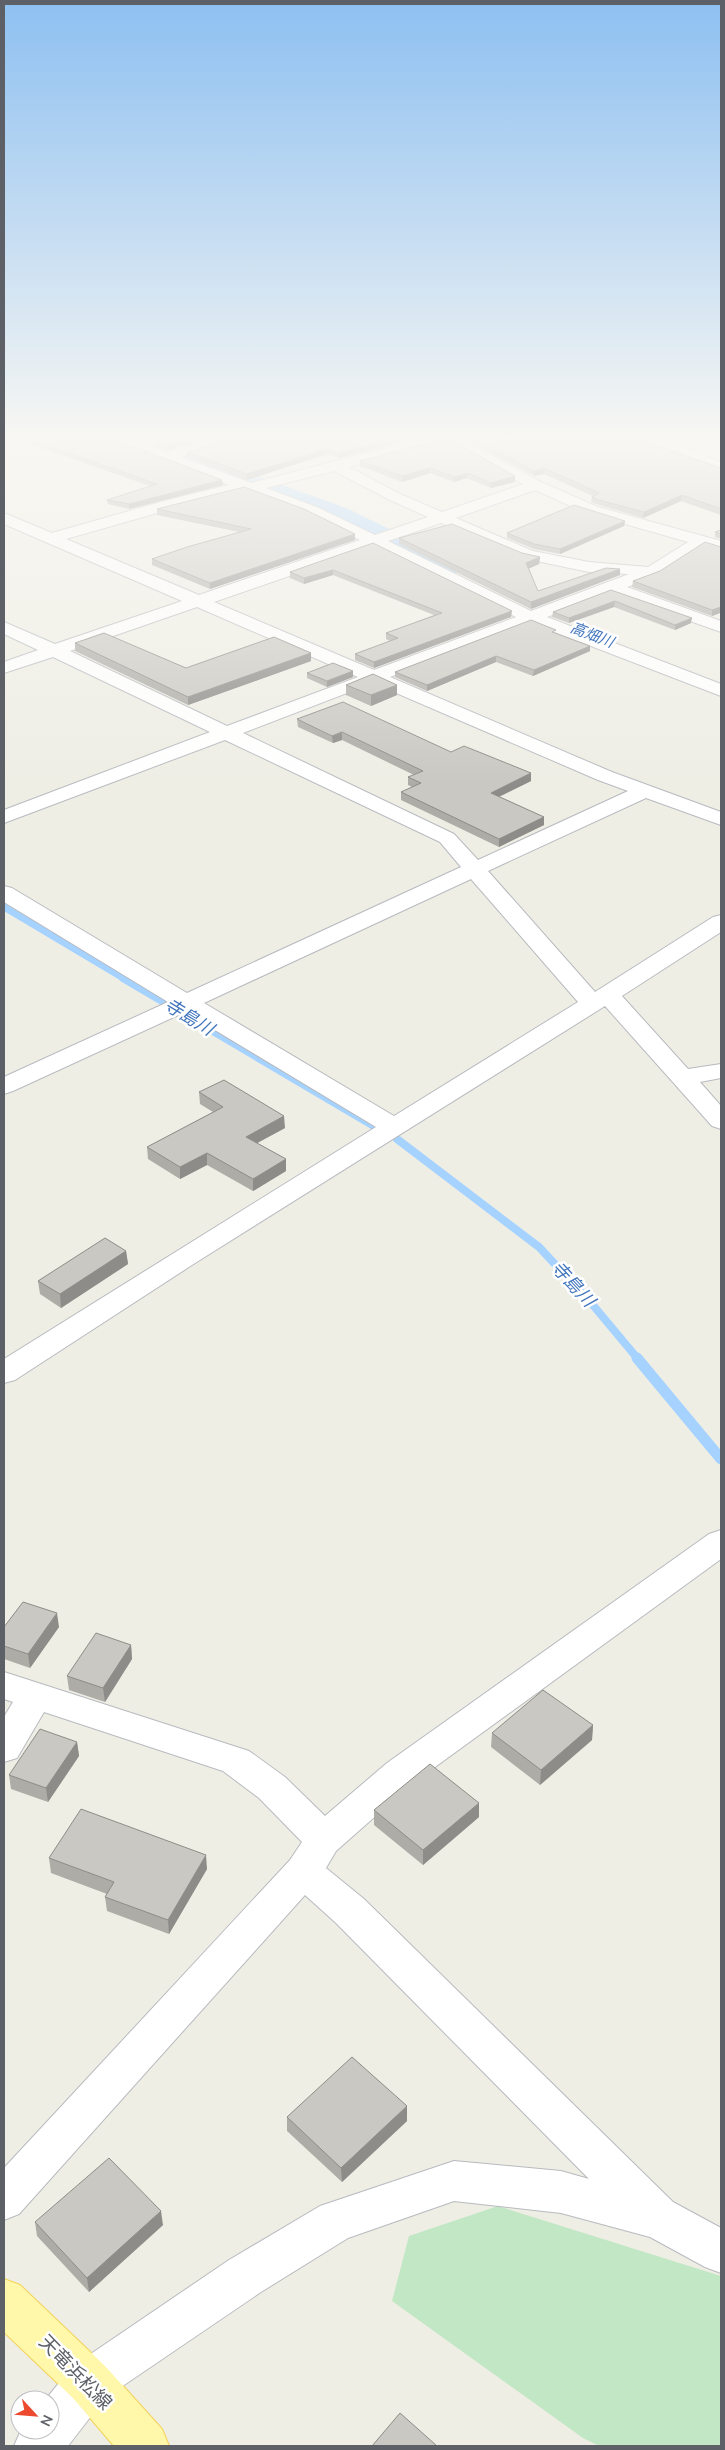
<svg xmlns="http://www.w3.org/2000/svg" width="725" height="2450" font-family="'Nunito Sans','Noto Sans JP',sans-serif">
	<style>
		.green { fill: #c1e7c4 }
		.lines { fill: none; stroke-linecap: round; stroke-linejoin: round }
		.stream-far2 { stroke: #a5d2ff; stroke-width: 7 }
		.stream-far1 { stroke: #a5d2ff; stroke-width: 8 }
		.stream { stroke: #a5d2ff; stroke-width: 11 }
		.river { fill: #a5d2ff; fill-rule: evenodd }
		.minor-casing { stroke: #b7babf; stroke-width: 2 }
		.primary-casing { stroke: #f4d25a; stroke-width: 2 }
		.minor { fill: #fff; fill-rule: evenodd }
		.primary { fill: #fff7aa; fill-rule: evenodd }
		.wall { fill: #aeaca7 }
		.shaded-wall { fill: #8d8c88 }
		.building { fill: #cac8c2; stroke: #8d8c88 }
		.labels { text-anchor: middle; stroke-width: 5; stroke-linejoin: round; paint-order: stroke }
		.far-water-label { font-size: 15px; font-style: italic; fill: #4276bd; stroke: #fff }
		.water-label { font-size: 18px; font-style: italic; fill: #4276bd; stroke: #fff }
		.near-street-label { font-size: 19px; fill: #5d6066; stroke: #fff }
	</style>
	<rect width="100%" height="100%" fill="#efeee5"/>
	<!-- green -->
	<path class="green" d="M 498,2206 L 721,2276 L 721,2446 L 599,2446 L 583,2438 L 392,2301 L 409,2236 Z"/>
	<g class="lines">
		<!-- stream-far2 -->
		<path class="stream-far2" d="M 4,907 L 125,979"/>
		<!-- stream-far1 -->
		<g class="stream-far1">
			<path d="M 123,978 L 374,1126"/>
			<path d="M 397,1139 L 539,1247 L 592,1304 L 638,1359"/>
		</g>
		<!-- stream -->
		<path class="stream" d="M 637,1358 L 721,1459"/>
		<!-- river -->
		<path class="river" d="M 120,441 L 161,441 L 346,508 L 455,561 L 459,568 L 455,575 L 443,578 L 431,575 L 324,522 L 124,447 Z"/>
		<!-- minor casing -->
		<g class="minor-casing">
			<g id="minor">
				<path d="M 117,441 L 138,441 L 167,452 L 205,441 L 228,441 L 226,444 L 181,457 L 251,483 L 413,441 L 437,441 L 435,444 L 349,467 L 400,494 L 442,512 L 523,484 L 446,441 L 464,441 L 541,482 L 598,507 L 721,541 L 721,551 L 704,546 L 659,575 L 627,587 L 721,621 L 721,632 L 611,593 L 547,617 L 721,684 L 721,696 L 531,623 L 390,677 L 612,772 L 721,812 L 721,825 L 646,798 L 488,871 L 595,992 L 713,917 L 721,915 L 721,932 L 622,996 L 688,1069 L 721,1064 L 721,1078 L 700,1082 L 721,1106 L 721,1129 L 712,1126 L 605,1006 L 192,1265 L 15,1380 L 4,1383 L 4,1359 L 376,1127 L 185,1012 L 13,1091 L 4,1094 L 4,1077 L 168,1002 L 4,902 L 4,886 L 12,888 L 187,993 L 461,867 L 440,842 L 225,740 L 4,823 L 4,810 L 210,732 L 53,657 L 4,673 L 4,662 L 38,650 L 4,634 L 4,622 L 55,644 L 182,601 L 4,524 L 4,513 L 52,533 L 164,501 L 229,485 L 119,444 ZM 334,471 L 390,500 L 428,517 L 375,535 L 319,508 L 266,488 ZM 535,490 L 586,513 L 688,542 L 648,567 L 589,562 L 533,551 L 456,518 ZM 244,491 L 307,514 L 360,540 L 199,595 L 66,539 L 175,508 ZM 441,523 L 522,558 L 589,572 L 629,574 L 531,611 L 388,541 ZM 373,547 L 516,617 L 374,670 L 214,602 ZM 197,607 L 358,677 L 227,726 L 70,651 ZM 373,683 L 598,780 L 628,791 L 478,860 L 454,834 L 243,733 ZM 471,879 L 578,1002 L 394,1116 L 204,1003 Z"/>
				<path d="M 647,441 L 667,441 L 721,462 L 721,471 L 649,444 Z"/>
				<path d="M 721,1530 L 721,1559 L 413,1783 L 336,1851 L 326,1868 L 364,1899 L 673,2202 L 721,2228 L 721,2273 L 705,2267 L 650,2237 L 561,2213 L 454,2201 L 348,2238 L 261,2292 L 105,2398 L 68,2446 L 14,2446 L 21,2430 L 50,2430 L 50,2400 L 45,2400 L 73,2366 L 229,2260 L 320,2206 L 454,2161 L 561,2171 L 589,2179 L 336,1923 L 305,1895 L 19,2214 L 4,2220 L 4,2168 L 290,1860 L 302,1842 L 259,1798 L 223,1771 L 44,1712 L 17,1758 L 4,1762 L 4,1717 L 13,1702 L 4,1699 L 4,1672 L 249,1751 L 285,1777 L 325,1816 L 387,1763 L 709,1534 Z"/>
			</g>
		</g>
		<!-- primary casing -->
		<g class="primary-casing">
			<path id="primary" d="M 4,2279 L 20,2285 L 105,2366 L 162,2429 L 169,2446 L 114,2446 L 73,2398 L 4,2332 Z"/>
		</g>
		<!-- minor -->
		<use href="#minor" class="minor"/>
		<!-- primary -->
		<use href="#primary" class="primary"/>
	</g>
	<!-- wall -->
	<g class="wall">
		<path d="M 21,441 L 118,441 L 222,480 L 223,485 L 129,509 L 108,504 L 107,500 L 150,486 Z"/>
		<path d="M 157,441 L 198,441 L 167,450 L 157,446 Z"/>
		<path d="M 225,441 L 406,441 L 339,458 L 327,454 L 247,480 L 187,457 L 187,452 Z"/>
		<path d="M 435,441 L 515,482 L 491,488 L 467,478 L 454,482 L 430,473 L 402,482 L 360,466 L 360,461 Z"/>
		<path d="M 468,441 L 644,441 L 721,468 L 721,515 L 681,501 L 643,518 L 599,505 L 591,502 L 592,497 L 593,496 L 544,474 L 534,476 Z"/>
		<path d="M 157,509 L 355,540 L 210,589 L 152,565 L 152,559 L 239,532 L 157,515 Z"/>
		<path d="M 625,521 L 624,526 L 560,554 L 534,549 L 507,538 L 507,533 Z"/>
		<path d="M 721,530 L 721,539 L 715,537 L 715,532 Z"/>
		<path d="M 399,538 L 522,553 L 540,557 L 539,564 L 529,568 L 538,591 L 620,575 L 531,609 L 399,544 Z"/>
		<path d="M 373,543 L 511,617 L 374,668 L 355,660 L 355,654 L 390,641 L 386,639 L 386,633 L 434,615 L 333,575 L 304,584 L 290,578 L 290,572 Z"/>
		<path d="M 721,547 L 721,613 L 720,613 L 712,616 L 632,587 L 633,581 Z"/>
		<path d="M 611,590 L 691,623 L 675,630 L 614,607 L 569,623 L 552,617 L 553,612 Z"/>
		<path d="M 556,634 L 590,646 L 590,651 L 533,676 L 496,662 L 427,691 L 395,677 L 395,672 Z"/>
		<path d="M 75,643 L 186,668 L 311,653 L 311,661 L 188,705 L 75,651 Z"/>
		<path d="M 353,671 L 353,677 L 327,687 L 307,678 L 307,673 Z"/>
		<path d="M 346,685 L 397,685 L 397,695 L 371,706 L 346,695 Z"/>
		<path d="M 297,719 L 451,752 L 531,773 L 531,781 L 499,797 L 544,817 L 544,825 L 499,847 L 401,800 L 401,792 L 412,787 L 408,785 L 408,777 L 414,775 L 342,740 L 333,743 L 298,727 Z"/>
		<path d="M 199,1092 L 285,1128 L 257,1143 L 286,1159 L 286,1171 L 253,1191 L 207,1165 L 180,1179 L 148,1159 L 147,1147 L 213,1112 L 200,1104 Z"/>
		<path d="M 126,1251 L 128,1264 L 61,1308 L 40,1294 L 38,1281 Z"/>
		<path d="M 4,1627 L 59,1627 L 30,1668 L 4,1659 Z"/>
		<path d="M 131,1645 L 132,1659 L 105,1702 L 69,1690 L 67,1676 Z"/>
		<path d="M 593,1725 L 592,1740 L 540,1785 L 491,1747 L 492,1733 Z"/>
		<path d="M 77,1742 L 79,1756 L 48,1802 L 11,1789 L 9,1775 Z"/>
		<path d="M 374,1810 L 479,1817 L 423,1865 L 374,1825 Z"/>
		<path d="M 49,1858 L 207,1869 L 169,1934 L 107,1911 L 105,1897 L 107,1894 L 51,1873 Z"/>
		<path d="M 287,2117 L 407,2121 L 342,2182 L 287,2131 Z"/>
		<path d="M 35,2222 L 163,2225 L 89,2292 L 37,2236 Z"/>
	</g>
	<!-- shaded-wall -->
	<g class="shaded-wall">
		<path d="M 180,441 L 198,441 L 167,450 L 167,445 Z"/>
		<path d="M 386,441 L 406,441 L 339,458 L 339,453 Z"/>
		<path d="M 327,449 L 327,454 L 247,480 L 247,474 Z"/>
		<path d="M 430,468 L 430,473 L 402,482 L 402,476 Z"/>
		<path d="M 544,468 L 544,474 L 534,476 L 534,471 Z"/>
		<path d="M 468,473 L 467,478 L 454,482 L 454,477 Z"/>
		<path d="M 515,476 L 515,482 L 491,488 L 491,483 Z"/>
		<path d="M 222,480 L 223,485 L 129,509 L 129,504 Z"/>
		<path d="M 682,495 L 681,501 L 643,518 L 644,512 Z"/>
		<path d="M 625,521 L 624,526 L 560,554 L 560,549 Z"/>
		<path d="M 355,534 L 355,540 L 210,589 L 210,583 Z"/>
		<path d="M 540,557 L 539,564 L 526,570 L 526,563 Z"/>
		<path d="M 620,569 L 620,575 L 531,609 L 531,602 Z"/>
		<path d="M 333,570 L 333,575 L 304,584 L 304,578 Z"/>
		<path d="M 615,601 L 614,607 L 569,623 L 569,618 Z"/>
		<path d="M 720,607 L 720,613 L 712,616 L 712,610 Z"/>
		<path d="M 512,611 L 511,617 L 374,668 L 374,662 Z"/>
		<path d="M 692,618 L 691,623 L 675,630 L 675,625 Z"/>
		<path d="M 590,646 L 590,651 L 533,676 L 534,670 Z"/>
		<path d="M 311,653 L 311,661 L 188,705 L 188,697 Z"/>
		<path d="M 496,656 L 496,662 L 427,691 L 427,685 Z"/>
		<path d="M 353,671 L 353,677 L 327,687 L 327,681 Z"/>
		<path d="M 397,685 L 397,695 L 371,706 L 371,695 Z"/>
		<path d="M 342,732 L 342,740 L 333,743 L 332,736 Z"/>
		<path d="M 531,773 L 531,781 L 490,801 L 491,793 Z"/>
		<path d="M 544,817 L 544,825 L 499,847 L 499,839 Z"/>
		<path d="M 284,1116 L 285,1128 L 246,1149 L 246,1137 Z"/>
		<path d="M 207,1153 L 207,1165 L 180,1179 L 180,1167 Z"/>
		<path d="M 286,1159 L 286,1171 L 253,1191 L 253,1179 Z"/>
		<path d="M 126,1251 L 128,1264 L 61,1308 L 60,1294 Z"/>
		<path d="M 57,1613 L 59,1627 L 30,1668 L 28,1654 Z"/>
		<path d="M 131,1645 L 132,1659 L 105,1702 L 103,1688 Z"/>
		<path d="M 593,1725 L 592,1740 L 540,1785 L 541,1770 Z"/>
		<path d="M 77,1742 L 79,1756 L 48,1802 L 46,1788 Z"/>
		<path d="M 479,1803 L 479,1817 L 423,1865 L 423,1850 Z"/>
		<path d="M 206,1855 L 207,1869 L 169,1934 L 168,1920 Z"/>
		<path d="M 407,2106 L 407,2121 L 342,2182 L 341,2168 Z"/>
		<path d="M 161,2211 L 163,2225 L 89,2292 L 87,2278 Z"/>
	</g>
	<!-- building -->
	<g class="building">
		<path d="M 34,441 L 118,441 L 222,480 L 129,504 L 107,500 L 157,484 Z"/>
		<path d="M 157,441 L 180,441 L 167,445 Z"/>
		<path d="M 225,441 L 386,441 L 339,453 L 327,449 L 247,474 L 187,452 Z"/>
		<path d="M 435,441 L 453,441 L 515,476 L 491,483 L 468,473 L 454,477 L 430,468 L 402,476 L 360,461 Z"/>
		<path d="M 477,441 L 644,441 L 721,468 L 721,509 L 682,495 L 644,512 L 599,500 L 592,497 L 599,493 L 544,468 L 534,471 Z"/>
		<path d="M 244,487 L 304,509 L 355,534 L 210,583 L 152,559 L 187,547 L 251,529 L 157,509 Z"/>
		<path d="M 574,505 L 625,521 L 560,549 L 534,544 L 507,533 Z"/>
		<path d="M 452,524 L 522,553 L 540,557 L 526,563 L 538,591 L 606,568 L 620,569 L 531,602 L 399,538 Z"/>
		<path d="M 721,530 L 721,534 L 715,532 Z"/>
		<path d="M 705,542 L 721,547 L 721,607 L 712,610 L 633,581 L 660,571 Z"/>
		<path d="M 373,543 L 512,611 L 374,662 L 355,654 L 398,638 L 386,633 L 442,613 L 333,570 L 304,578 L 290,572 Z"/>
		<path d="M 611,590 L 692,618 L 675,625 L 615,601 L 569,618 L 553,612 Z"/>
		<path d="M 531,620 L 556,630 L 552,632 L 590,646 L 534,670 L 496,656 L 427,685 L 395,672 Z"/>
		<path d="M 104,633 L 186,668 L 274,637 L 311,653 L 188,697 L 75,643 Z"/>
		<path d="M 333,663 L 353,671 L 327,681 L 307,673 Z"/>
		<path d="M 373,674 L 397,685 L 371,695 L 346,685 Z"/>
		<path d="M 343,702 L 451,752 L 464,746 L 531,773 L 491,793 L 544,817 L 499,839 L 401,792 L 421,783 L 408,777 L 423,771 L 342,732 L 332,736 L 297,719 Z"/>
		<path d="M 224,1080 L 284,1116 L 246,1137 L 286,1159 L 253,1179 L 207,1153 L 180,1167 L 147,1147 L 223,1107 L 199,1092 Z"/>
		<path d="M 105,1238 L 126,1251 L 60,1294 L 38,1281 Z"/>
		<path d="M 23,1602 L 57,1613 L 28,1654 L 4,1646 L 4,1627 Z"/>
		<path d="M 96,1633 L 131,1645 L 103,1688 L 67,1676 Z"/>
		<path d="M 543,1690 L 593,1725 L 541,1770 L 492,1733 Z"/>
		<path d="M 40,1729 L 77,1742 L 46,1788 L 9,1775 Z"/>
		<path d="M 430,1764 L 479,1803 L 423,1850 L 374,1810 Z"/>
		<path d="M 81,1809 L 206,1855 L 168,1920 L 105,1897 L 114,1882 L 49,1858 Z"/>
		<path d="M 352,2057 L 407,2106 L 341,2168 L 287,2117 Z"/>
		<path d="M 109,2158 L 161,2211 L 87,2278 L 35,2222 Z"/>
		<path d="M 400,2413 L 437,2446 L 372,2446 Z"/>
	</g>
	<!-- sky -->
	<linearGradient id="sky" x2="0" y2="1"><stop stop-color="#8dc0f1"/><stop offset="0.56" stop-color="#f8f7f3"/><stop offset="1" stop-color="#f8f7f3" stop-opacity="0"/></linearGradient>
	<rect width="725" height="784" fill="url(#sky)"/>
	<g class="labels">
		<!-- far-water labels -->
		<g class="far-water-label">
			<text transform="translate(592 635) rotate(21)" y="5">高畑川</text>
		</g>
		<!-- water labels -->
		<g class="water-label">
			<text transform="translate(189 1017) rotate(31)" y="6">寺島川</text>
			<text transform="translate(573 1284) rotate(47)" y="6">寺島川</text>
		</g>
		<!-- near-street labels -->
		<g class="near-street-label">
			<text transform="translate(76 2372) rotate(46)" y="7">天竜浜松線</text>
		</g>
	</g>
	<!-- border -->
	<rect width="725" height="2450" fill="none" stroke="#5d6066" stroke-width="10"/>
	<!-- north arrow -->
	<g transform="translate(35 2415) rotate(116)"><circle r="24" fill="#ffffff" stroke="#bebfc2"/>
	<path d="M0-4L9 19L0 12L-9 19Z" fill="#ec492e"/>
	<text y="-8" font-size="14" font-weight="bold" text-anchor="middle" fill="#5d6066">N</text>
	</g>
</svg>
